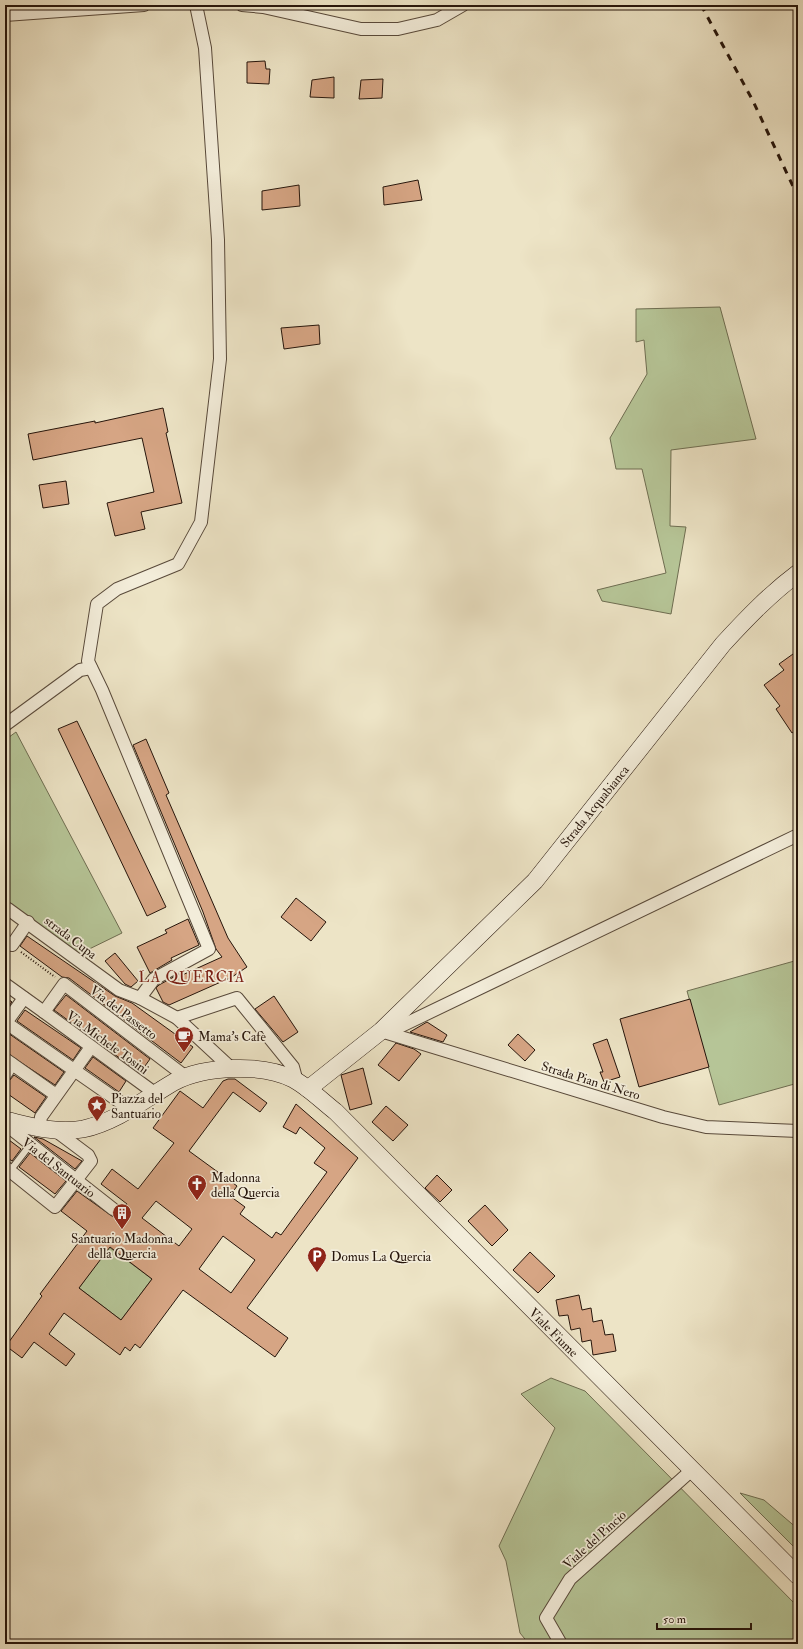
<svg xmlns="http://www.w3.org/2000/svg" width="803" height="1649" font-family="'IM FELL Double Pica',serif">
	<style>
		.green { fill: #b6c597; stroke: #6e6d51 }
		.building { fill: #d6a584; stroke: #26150b; fill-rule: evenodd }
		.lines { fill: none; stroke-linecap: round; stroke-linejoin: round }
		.lane-casing { stroke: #58493a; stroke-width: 8 }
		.street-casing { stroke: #58493a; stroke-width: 14 }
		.secondary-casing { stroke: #26150b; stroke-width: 18 }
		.path { stroke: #26150b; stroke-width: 2; stroke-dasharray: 1 2; stroke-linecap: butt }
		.lane { stroke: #f3edda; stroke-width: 6 }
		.street { stroke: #f3edda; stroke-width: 12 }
		.secondary { stroke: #f3edda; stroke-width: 17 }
		.rail { stroke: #26150b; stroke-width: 3; stroke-dasharray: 7 7; stroke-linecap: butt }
		.labels { text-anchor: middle; stroke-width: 3.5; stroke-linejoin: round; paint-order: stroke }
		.street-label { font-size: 13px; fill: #26150b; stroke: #f3edda }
		.poi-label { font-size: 13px; fill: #26150b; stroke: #f3edda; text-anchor: start }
		.quarter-label { font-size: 15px; letter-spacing: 1px; fill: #7a1f14; stroke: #f3edda }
	</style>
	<rect width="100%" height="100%" fill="#ede4c6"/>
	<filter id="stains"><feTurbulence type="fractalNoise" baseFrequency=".005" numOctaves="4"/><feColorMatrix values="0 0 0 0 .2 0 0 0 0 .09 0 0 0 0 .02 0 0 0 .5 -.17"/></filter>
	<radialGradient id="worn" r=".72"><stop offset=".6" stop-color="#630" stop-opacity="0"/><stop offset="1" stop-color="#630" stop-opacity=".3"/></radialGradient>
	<!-- green -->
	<g class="green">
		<path d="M 720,307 L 756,439 L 671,450 L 670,526 L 686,527 L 671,614 L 602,601 L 597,590 L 666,573 L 642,469 L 616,469 L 610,438 L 647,374 L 644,340 L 636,342 L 636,309 Z"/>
		<path d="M 16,732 L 122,933 L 77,955 L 5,904 L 5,740 Z"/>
		<path d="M 798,960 L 798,1083 L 719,1105 L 687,991 Z"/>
		<path d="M 109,1247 L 152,1279 L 121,1320 L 79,1288 Z"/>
		<path d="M 551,1378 L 585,1391 L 798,1607 L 798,1644 L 529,1644 L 520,1633 L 506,1561 L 499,1546 L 555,1428 L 521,1394 Z"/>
		<path d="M 740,1493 L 764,1500 L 798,1529 L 798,1551 Z"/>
	</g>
	<!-- building -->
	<g class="building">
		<path d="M 265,61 L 266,69 L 270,69 L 269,84 L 247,83 L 247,62 Z"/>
		<path d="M 334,77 L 334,98 L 310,97 L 312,80 Z"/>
		<path d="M 383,79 L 382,98 L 359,99 L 361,80 Z"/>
		<path d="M 418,180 L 422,200 L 384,205 L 383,187 Z"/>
		<path d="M 299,185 L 300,206 L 262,210 L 262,191 Z"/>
		<path d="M 319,325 L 320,344 L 284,349 L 281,328 Z"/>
		<path d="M 163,408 L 168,432 L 166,433 L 182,503 L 141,512 L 145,529 L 115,536 L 107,503 L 154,492 L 142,438 L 33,460 L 28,434 L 95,421 L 95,423 Z"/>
		<path d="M 66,481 L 69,504 L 43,508 L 39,485 Z"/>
		<path d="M 793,654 L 798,661 L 798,729 L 792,733 L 776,709 L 780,706 L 764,685 L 784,670 L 779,664 Z"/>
		<path d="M 77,721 L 166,907 L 147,916 L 58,729 Z"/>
		<path d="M 146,739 L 169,793 L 166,795 L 228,938 L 247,967 L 232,977 L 169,1005 L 163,1002 L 156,988 L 159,985 L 179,974 L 180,976 L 222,957 L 216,949 L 203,912 L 133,745 Z"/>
		<path d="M 296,898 L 326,922 L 311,941 L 281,917 Z"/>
		<path d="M 188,919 L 199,945 L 171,958 L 172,960 L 150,973 L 137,947 L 167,933 L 165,930 Z"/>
		<path d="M 27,936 L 115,996 L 132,1003 L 193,1047 L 181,1063 L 69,978 L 62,977 L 20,946 Z"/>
		<path d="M 115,953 L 138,981 L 131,987 L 125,984 L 105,961 Z"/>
		<path d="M 66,995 L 150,1059 L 140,1073 L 54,1010 Z"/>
		<path d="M 274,996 L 298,1032 L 283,1042 L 255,1009 Z"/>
		<path d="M 5,997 L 12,1002 L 5,1011 Z"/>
		<path d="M 690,999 L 709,1067 L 639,1087 L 620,1019 Z"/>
		<path d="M 25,1010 L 81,1048 L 73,1060 L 17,1021 Z"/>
		<path d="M 427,1022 L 447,1035 L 443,1042 L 410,1032 Z"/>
		<path d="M 5,1031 L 64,1072 L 55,1085 L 5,1052 Z"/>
		<path d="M 518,1034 L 535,1050 L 525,1061 L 508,1045 Z"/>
		<path d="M 607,1039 L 620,1077 L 604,1082 L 600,1072 L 603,1072 L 593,1044 Z"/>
		<path d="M 396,1043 L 414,1049 L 421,1054 L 399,1081 L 378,1065 Z"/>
		<path d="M 93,1057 L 126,1081 L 119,1092 L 85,1068 Z"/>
		<path d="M 363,1068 L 372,1104 L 350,1110 L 341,1075 Z"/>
		<path d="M 14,1075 L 46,1097 L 35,1113 L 5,1092 L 5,1082 L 9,1081 Z"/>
		<path d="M 228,1079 L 235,1079 L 267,1103 L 260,1112 L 233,1092 L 189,1151 L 237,1186 L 230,1196 L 245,1207 L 240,1214 L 272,1238 L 276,1232 L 281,1235 L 327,1172 L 314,1163 L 325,1148 L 300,1127 L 296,1134 L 283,1127 L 296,1104 L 358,1158 L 247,1308 L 288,1338 L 275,1357 L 183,1290 L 140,1348 L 135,1344 L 130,1351 L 125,1347 L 120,1355 L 64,1313 L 49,1334 L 75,1354 L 66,1366 L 34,1342 L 22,1358 L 6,1346 L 42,1296 L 40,1294 L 87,1231 L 61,1211 L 77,1191 L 116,1219 L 127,1204 L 101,1184 L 112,1169 L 138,1189 L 174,1143 L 153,1128 L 180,1091 L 203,1108 L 223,1081 ZM 156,1201 L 192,1229 L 179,1246 L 142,1218 ZM 223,1236 L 255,1260 L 231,1293 L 199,1269 ZM 110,1247 L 152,1279 L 121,1320 L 79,1288 Z"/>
		<path d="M 386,1106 L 408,1125 L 393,1141 L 372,1122 Z"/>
		<path d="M 5,1137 L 21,1149 L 12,1161 L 5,1156 Z"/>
		<path d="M 34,1137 L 43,1139 L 82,1161 L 75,1169 Z"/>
		<path d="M 30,1153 L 66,1181 L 55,1194 L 19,1167 Z"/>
		<path d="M 437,1175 L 452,1190 L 440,1202 L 425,1188 Z"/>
		<path d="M 485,1205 L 508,1230 L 492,1246 L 468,1221 Z"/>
		<path d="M 530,1252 L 555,1276 L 538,1293 L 513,1270 Z"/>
		<path d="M 579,1295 L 582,1310 L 591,1308 L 593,1322 L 602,1320 L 605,1335 L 613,1334 L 616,1351 L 593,1355 L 591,1340 L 582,1342 L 580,1328 L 571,1330 L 568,1315 L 559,1316 L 556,1300 Z"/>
	</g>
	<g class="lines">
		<!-- lane casing -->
		<g class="lane-casing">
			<path id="lane" d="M 10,1171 L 30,1145"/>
		</g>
		<!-- street casing -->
		<g class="street-casing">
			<g id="street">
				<path d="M 242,5 L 263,7 L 361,29 L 398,29 L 437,20 L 463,5"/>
				<path d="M 5,15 L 144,5"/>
				<path d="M 5,725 L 80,670 L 91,668"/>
				<path d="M 5,910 L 8,909 L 119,990 L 140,998 L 177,1018 L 232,1069"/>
				<path d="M 12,945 L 28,922"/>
				<path d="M 5,984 L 44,1012 L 64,984 L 186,1077"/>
				<path d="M 140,998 L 154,979 L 209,949 L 102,690 L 88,661 L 97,604 L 117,589 L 178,564 L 201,522 L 220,359 L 218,240 L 205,48 L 196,5"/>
				<path d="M 44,1012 L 156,1094"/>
				<path d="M 177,1018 L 237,998 L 293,1067 L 297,1082"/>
				<path d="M 5,1022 L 130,1109"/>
				<path d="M 5,1024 L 24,998"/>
				<path d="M 381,1031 L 397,1028 L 798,835"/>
				<path d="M 384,1032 L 663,1117 L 706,1127 L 798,1131"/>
				<path d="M 5,1059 L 56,1095"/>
				<path d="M 5,1075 L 12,1064"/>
				<path d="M 5,1124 L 113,1209"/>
				<path d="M 39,1128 L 41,1117 L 91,1047"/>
				<path d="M 5,1167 L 55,1207 L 91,1161 L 88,1155 L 56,1131"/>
				<path d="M 561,1644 L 546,1618 L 570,1579 L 693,1469"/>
			</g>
		</g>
		<!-- secondary casing -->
		<g class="secondary-casing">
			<g id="secondary">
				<path d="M 308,1089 L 381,1031 L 535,881 L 723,644 C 747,618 770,594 798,573"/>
				<path d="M 5,1120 C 31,1126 56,1134 83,1129 C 116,1122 145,1099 174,1082 C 204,1066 262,1063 293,1079 C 308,1087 322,1101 336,1112 L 798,1576"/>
			</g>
		</g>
		<!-- path -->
		<path class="path" d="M 21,952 L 55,977"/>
		<!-- lane -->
		<use href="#lane" class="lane"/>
		<!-- street -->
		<use href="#street" class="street"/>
		<!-- secondary -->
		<use href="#secondary" class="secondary"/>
		<!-- rail -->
		<path class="rail" d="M 701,5 L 753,101 L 798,197"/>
	</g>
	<!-- icons -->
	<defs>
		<g id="cafe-pin" transform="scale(1)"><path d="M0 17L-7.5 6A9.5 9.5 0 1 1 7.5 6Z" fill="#8f2418" stroke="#f3edda"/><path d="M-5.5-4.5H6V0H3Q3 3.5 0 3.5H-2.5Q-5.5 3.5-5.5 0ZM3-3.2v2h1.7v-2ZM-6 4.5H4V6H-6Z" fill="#fff"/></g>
		<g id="sight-pin" transform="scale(1)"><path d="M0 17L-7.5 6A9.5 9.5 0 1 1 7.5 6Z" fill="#8f2418" stroke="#f3edda"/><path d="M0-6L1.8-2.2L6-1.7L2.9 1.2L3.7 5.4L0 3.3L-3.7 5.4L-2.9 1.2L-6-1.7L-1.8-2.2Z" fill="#fff"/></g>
		<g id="church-pin" transform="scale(1)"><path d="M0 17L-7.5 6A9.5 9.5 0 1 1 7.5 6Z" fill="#8f2418" stroke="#f3edda"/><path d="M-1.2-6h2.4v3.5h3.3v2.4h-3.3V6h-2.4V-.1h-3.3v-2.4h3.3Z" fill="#fff"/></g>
		<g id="building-pin" transform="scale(1)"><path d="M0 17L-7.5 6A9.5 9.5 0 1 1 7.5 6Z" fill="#8f2418" stroke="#f3edda"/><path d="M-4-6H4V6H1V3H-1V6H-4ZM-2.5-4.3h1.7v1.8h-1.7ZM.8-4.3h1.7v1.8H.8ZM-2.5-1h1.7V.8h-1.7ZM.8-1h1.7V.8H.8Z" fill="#fff"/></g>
		<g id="parking-pin" transform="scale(1)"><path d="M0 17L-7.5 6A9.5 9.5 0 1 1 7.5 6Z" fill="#8f2418" stroke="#f3edda"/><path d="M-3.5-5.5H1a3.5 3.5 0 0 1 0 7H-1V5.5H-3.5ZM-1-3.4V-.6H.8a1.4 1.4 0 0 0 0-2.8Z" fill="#fff"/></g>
	</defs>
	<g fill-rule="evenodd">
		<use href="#cafe-pin" x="184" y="1036"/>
		<use href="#sight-pin" x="97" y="1105"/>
		<use href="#church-pin" x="197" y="1184"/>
		<use href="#building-pin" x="122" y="1213"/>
		<use href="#parking-pin" x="317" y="1256"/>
	</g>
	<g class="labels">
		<!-- street labels -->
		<g class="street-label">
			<text transform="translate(594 806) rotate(-51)" y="5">Strada Acquabianca</text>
			<text transform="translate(71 937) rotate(37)" y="5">strada Cupa</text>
			<text transform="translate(124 1012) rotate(37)" y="5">Via del Passetto</text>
			<text transform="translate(108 1042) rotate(36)" y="5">Via Michele Tosini</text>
			<text transform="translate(591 1080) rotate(17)" y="5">Strada Pian di Nero</text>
			<text transform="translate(59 1167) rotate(38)" y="5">Via del Santuario</text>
			<text transform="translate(554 1332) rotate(45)" y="5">Viale Fiume</text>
			<text transform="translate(594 1539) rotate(-42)" y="5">Viale del Pincio</text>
		</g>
		<!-- poi labels -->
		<g class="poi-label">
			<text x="198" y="1041">Mama’s Cafè</text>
			<text x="111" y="1103">Piazza del<tspan x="111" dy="15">Santuario</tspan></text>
			<text x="211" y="1182">Madonna<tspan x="211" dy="15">della Quercia</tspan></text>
			<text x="122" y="1243" text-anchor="middle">Santuario Madonna<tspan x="122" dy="15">della Quercia</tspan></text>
			<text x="331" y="1261">Domus La Quercia</text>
		</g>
		<!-- quarter labels -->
		<g class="quarter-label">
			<text x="192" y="982">LA QUERCIA</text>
		</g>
	</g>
	<!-- margin -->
	<rect width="803" height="1649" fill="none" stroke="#ede4c6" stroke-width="20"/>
	<rect x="6" y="6" width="791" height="1637" fill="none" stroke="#26150b" stroke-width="2"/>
	<rect x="10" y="10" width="783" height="1629" fill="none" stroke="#26150b"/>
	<!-- scale -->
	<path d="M657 1623v6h94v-6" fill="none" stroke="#26150b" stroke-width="2"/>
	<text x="663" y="1623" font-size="12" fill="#26150b" stroke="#f3edda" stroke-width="3" paint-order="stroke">50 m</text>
	<rect width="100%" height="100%" filter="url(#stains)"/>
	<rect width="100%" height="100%" fill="url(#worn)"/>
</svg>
